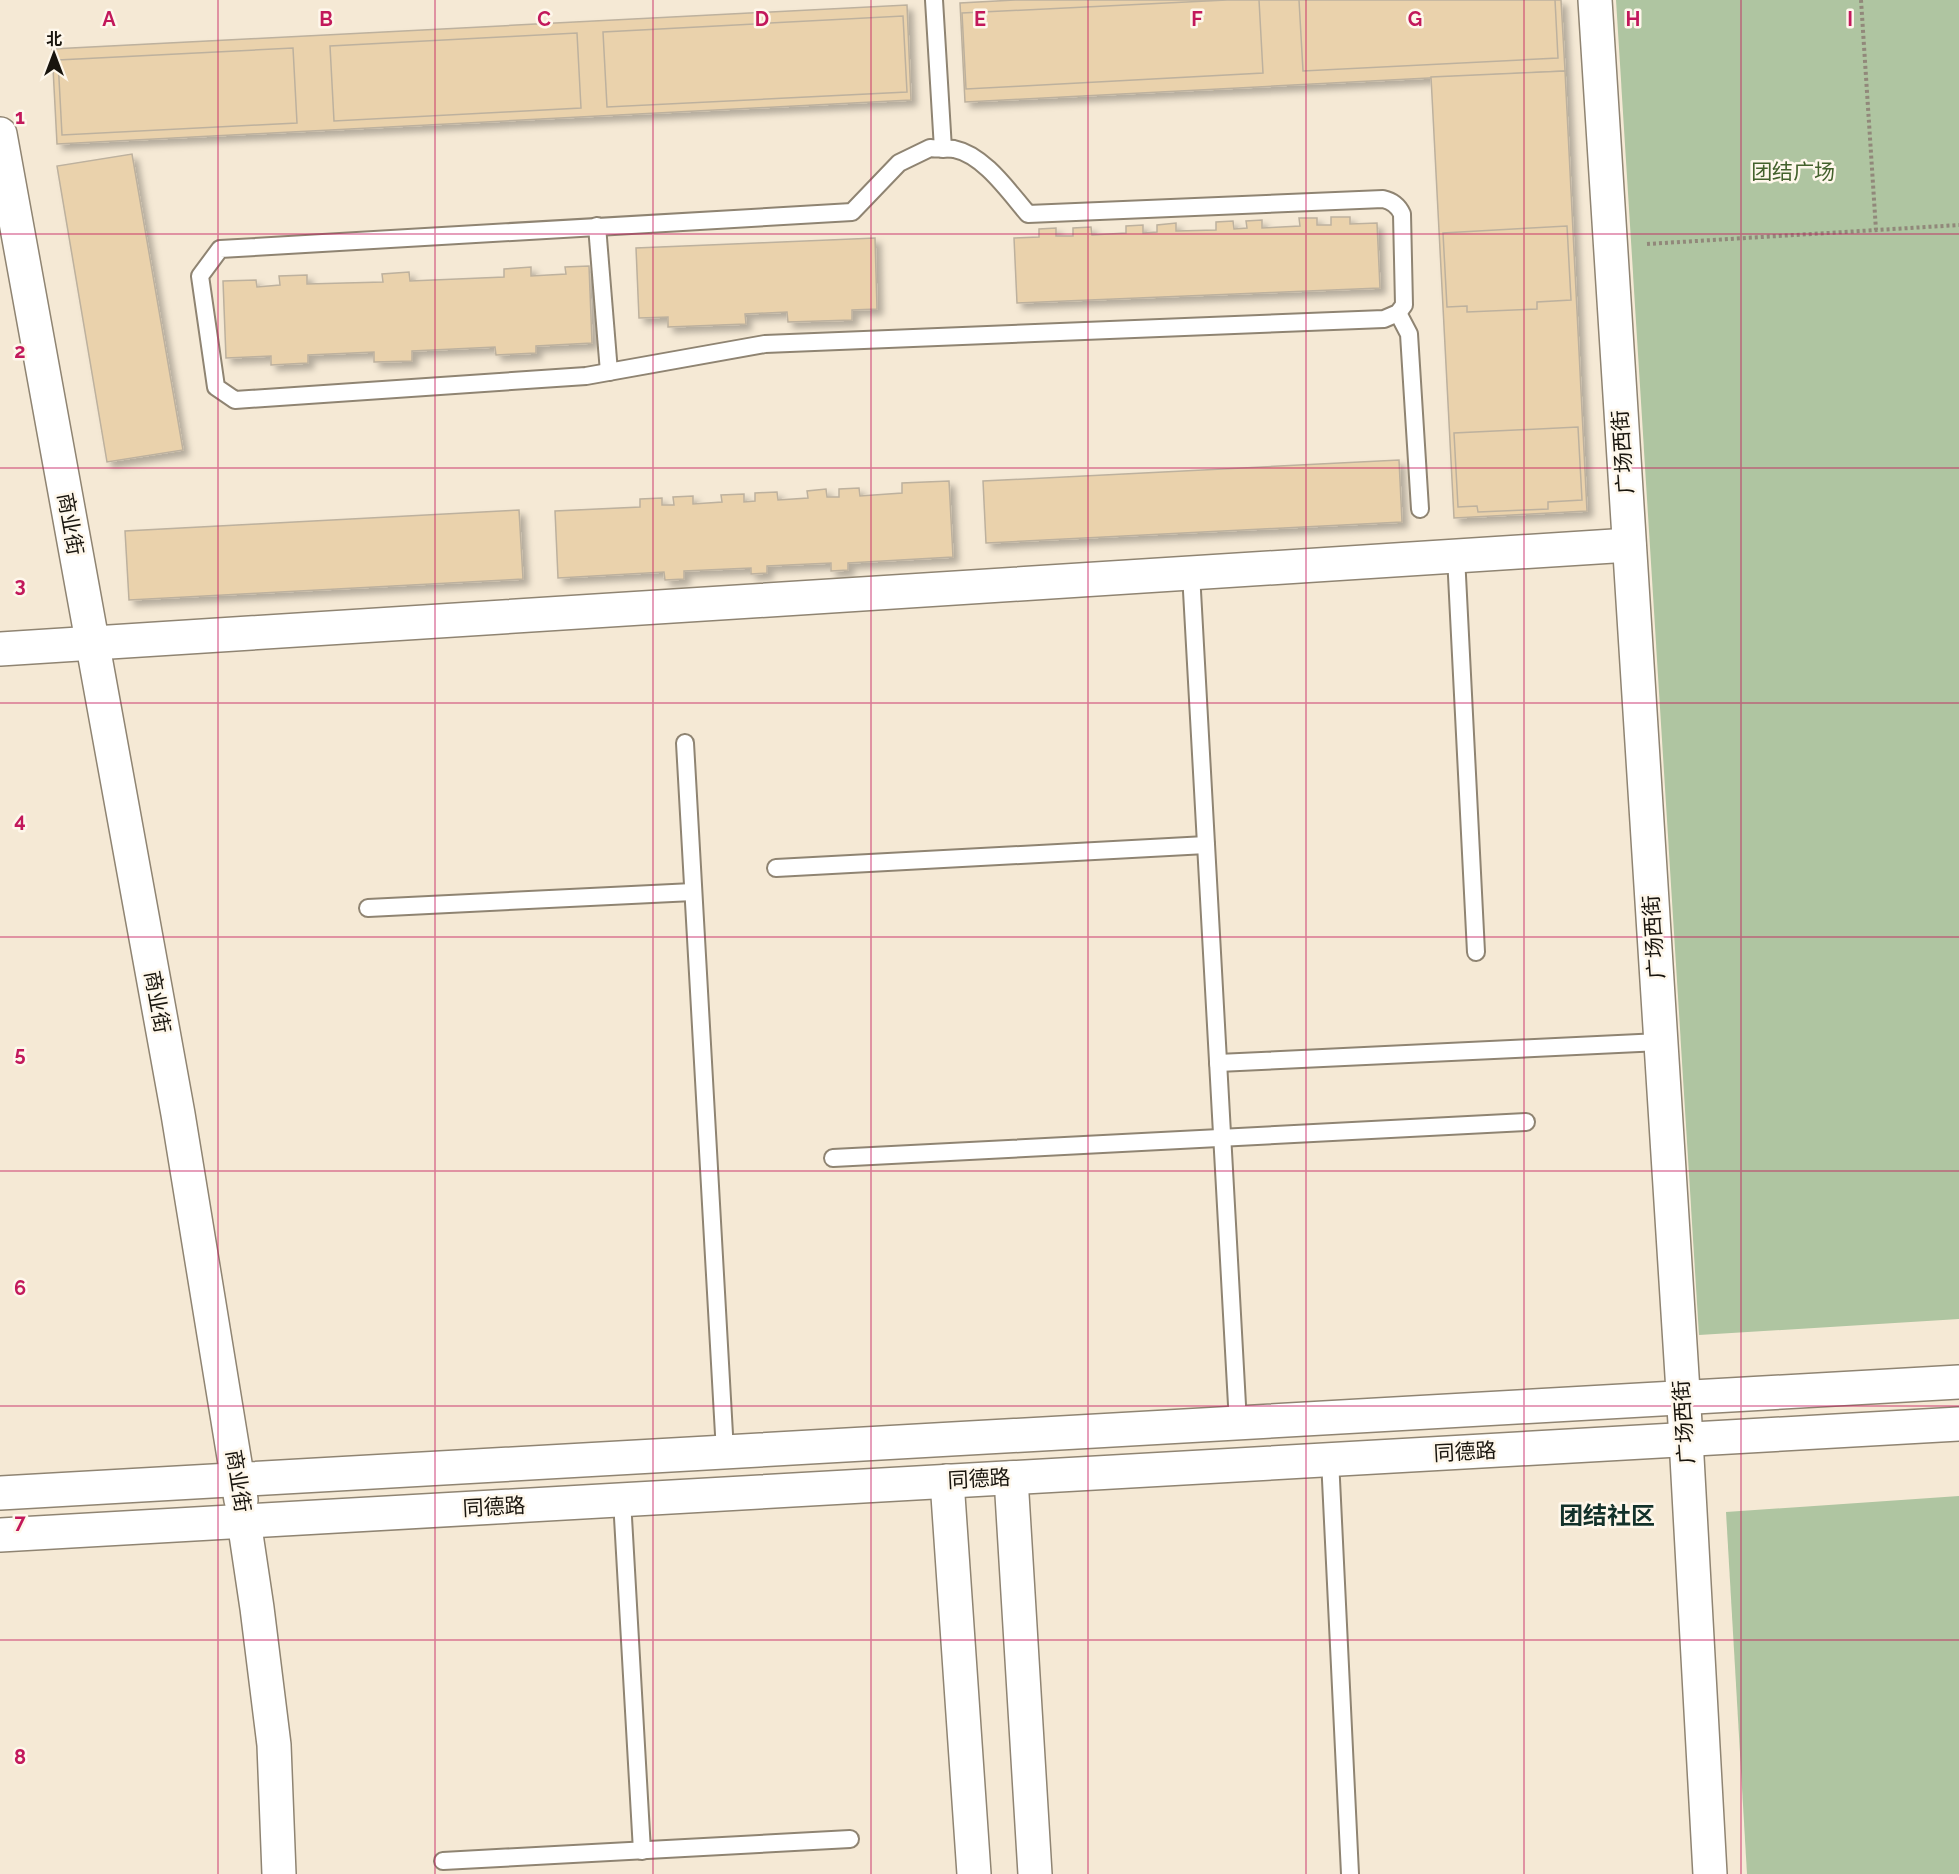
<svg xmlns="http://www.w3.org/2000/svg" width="1959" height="1874" font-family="Raleway,'Noto Sans SC',sans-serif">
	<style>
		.green { fill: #afc5a1 }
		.building { fill: #ead2ac; stroke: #bdb19e; stroke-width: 1.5; filter: url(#shadow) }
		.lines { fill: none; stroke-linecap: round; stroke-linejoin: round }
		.lane-casing { stroke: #8f8472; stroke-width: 20 }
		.street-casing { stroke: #8f8472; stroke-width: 36 }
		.secondary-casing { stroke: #8f8472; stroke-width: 36 }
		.path { stroke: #91887a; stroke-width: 4; stroke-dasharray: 3 3; stroke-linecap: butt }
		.lane { stroke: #fff; stroke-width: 16 }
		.street { stroke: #fff; stroke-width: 33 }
		.secondary { stroke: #fff; stroke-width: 33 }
		.grid { fill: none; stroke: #c2185b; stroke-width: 1.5; stroke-opacity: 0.55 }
		.labels { text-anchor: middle; stroke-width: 5; stroke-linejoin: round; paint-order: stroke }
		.park-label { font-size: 21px; fill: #43612c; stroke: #fef7eb }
		.street-label { font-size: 21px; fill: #19150e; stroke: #fef7eb }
		.quarter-label { font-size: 24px; font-weight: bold; fill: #12312a; stroke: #fef7eb }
		.grid-label { font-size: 20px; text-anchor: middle; font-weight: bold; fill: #c2185b; stroke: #fef7eb; stroke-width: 5; stroke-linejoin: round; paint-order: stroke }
	</style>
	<defs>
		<filter id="shadow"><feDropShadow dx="5.5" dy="5.5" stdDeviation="3" flood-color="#0004"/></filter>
	</defs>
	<rect width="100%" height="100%" fill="#f5e9d5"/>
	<!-- green -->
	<g class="green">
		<path d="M 1616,0 L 1959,0 L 1959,1319 L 1699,1335 Z"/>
		<path d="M 1959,1496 L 1959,1874 L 1747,1874 L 1726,1512 Z"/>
	</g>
	<!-- building -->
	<g class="building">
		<path d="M 1015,0 L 1561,0 L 1565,71 L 965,102 L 960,3 Z"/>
		<path d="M 1227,0 L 1259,0 L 1263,73 L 966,89 L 962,13 Z"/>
		<path d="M 1299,0 L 1555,0 L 1558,58 L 1303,71 Z"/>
		<path d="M 907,5 L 911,100 L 57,144 L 52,49 Z"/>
		<path d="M 903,16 L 907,92 L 607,107 L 603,32 Z"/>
		<path d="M 577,33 L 581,108 L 334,121 L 330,46 Z"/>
		<path d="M 293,48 L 297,123 L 62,135 L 58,60 Z"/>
		<path d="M 1565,71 L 1587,511 L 1454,518 L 1431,77 Z"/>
		<path d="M 132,154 L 183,450 L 107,462 L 57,166 Z"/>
		<path d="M 1331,217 L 1350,217 L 1350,224 L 1377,223 L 1380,288 L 1017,303 L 1014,238 L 1039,237 L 1039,229 L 1056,228 L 1056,236 L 1073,236 L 1073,228 L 1091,227 L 1092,235 L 1126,233 L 1126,226 L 1143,225 L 1143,233 L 1157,232 L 1157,225 L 1176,223 L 1176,231 L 1216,230 L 1216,222 L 1233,221 L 1234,229 L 1247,228 L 1246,221 L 1262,220 L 1262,228 L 1300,226 L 1299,218 L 1317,218 L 1317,225 L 1331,225 Z"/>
		<path d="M 1567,226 L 1571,300 L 1537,302 L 1537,309 L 1467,312 L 1467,306 L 1447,307 L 1443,233 Z"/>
		<path d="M 875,238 L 877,309 L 852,310 L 852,320 L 788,322 L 787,312 L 745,314 L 746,324 L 668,327 L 668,317 L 639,318 L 636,248 Z"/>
		<path d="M 589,266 L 592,343 L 536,346 L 536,353 L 496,355 L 495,347 L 412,351 L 412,361 L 374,362 L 374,352 L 308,355 L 308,363 L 271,365 L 271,356 L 226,358 L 223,281 L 256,280 L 257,287 L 280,285 L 279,276 L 307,275 L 307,284 L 383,282 L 382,274 L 409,272 L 410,281 L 504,277 L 504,269 L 531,267 L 531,276 L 566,274 L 565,267 Z"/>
		<path d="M 1578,427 L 1582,500 L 1548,502 L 1548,509 L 1478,512 L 1477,506 L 1458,507 L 1454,433 Z"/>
		<path d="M 1399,460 L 1402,522 L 986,543 L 983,481 Z"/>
		<path d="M 949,481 L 953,557 L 848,563 L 848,570 L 831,571 L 831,563 L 767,566 L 767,573 L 751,574 L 751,568 L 684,571 L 684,579 L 665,580 L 664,572 L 558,578 L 555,511 L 640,507 L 640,499 L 662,498 L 662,505 L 674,505 L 673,497 L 693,496 L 693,504 L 722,502 L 721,495 L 744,494 L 744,502 L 755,501 L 755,493 L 777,492 L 778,500 L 808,498 L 807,491 L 826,489 L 827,497 L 839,497 L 839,489 L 859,488 L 860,496 L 902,493 L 902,483 Z"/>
		<path d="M 519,510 L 523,579 L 129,600 L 125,531 Z"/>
	</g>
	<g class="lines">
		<!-- lane casing -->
		<g class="lane-casing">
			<g id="lane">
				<path d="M 934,0 L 943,149"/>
				<path d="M 930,148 C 938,149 947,148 954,149 C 984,155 1009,192 1028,214 L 1383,199 C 1392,201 1398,205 1402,214 L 1404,305 L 1398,313 L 1384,319 L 765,344 L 586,376 L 235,400 L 216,387 L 200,276 L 220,249 L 852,212 L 899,163 Z"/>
				<path d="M 597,226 L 609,372"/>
				<path d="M 1398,313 L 1409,334 L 1420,509"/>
				<path d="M 1456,556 L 1476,952"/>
				<path d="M 1191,573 L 1238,1423"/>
				<path d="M 685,743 L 725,1452"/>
				<path d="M 776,868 L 1206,845"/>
				<path d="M 368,908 L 693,892"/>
				<path d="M 1218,1063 L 1660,1042"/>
				<path d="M 833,1158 L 1526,1122"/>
				<path d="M 1330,1459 L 1350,1874"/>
				<path d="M 622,1500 L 642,1851"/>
				<path d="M 443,1861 L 850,1839"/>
			</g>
		</g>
		<!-- street casing -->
		<g class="street-casing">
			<g id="street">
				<path d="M 1595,0 L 1686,1439 L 1710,1874"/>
				<path d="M 0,649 L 1629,545"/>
				<path d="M 1011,1478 L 1035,1874"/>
				<path d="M 947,1481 L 974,1874"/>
				<path d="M 244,1521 L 257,1608 L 274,1745 L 279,1874"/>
			</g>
		</g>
		<!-- secondary casing -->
		<g class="secondary-casing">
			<g id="secondary">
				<path d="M 0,134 L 178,1114 L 241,1500"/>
				<path d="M 0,1493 L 1959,1382"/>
				<path d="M 0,1535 L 1959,1424"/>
			</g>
		</g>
		<!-- path -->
		<g class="path">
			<path d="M 1861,0 L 1876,230"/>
			<path d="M 1647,244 L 1959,225"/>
		</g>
		<!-- lane -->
		<use href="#lane" class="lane"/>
		<!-- street -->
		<use href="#street" class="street"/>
		<!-- secondary -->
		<use href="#secondary" class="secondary"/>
	</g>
	<!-- grid -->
	<path class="grid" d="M 218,0 L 218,1874M 435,0 L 435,1874M 653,0 L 653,1874M 871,0 L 871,1874M 1088,0 L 1088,1874M 1306,0 L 1306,1874M 1524,0 L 1524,1874M 1741,0 L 1741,1874M 0,234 L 1959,234M 0,468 L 1959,468M 0,703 L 1959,703M 0,937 L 1959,937M 0,1171 L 1959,1171M 0,1406 L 1959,1406M 0,1640 L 1959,1640"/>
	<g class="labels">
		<!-- park labels -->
		<g class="park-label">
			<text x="1793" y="179">团结广场</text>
		</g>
		<!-- street labels -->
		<g class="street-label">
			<text transform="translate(1623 452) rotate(-94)" y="7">广场西街</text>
			<text transform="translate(70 524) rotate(80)" y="7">商业街</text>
			<text transform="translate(1654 937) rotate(-94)" y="7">广场西街</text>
			<text transform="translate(157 1002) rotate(80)" y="7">商业街</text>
			<text transform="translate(1684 1422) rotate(-94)" y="7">广场西街</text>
			<text transform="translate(1465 1452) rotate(-3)" y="7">同德路</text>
			<text transform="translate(979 1479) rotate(-3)" y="7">同德路</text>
			<text transform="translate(238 1481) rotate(81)" y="7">商业街</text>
			<text transform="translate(494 1507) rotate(-3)" y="7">同德路</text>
		</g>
		<!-- quarter labels -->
		<g class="quarter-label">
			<text x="1607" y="1524">团结社区</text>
		</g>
	</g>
	<g class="grid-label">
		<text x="109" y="26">A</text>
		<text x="326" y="26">B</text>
		<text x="544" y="26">C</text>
		<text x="762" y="26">D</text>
		<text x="980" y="26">E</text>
		<text x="1197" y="26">F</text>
		<text x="1415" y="26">G</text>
		<text x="1633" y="26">H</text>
		<text x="1850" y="26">I</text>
		<text x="20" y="124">1</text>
		<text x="20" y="358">2</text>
		<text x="20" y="592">3</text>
		<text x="20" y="827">4</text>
		<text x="20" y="1061">5</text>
		<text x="20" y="1295">6</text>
		<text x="20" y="1529">7</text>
		<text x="20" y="1764">8</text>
	</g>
	<!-- north arrow -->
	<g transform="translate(54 54)" stroke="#fef7eb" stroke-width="4.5" paint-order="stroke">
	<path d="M0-4.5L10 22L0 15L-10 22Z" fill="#19150e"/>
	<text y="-9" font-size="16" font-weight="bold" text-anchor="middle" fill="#19150e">北</text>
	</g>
</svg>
